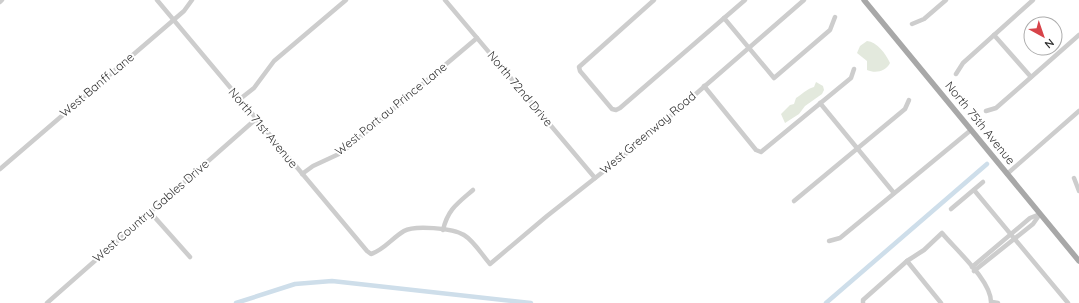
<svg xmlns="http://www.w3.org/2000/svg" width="1079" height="303" font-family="Quicksand,sans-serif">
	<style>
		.green { fill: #e3e9dd }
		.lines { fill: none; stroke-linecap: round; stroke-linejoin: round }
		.canal { stroke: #cedeea; stroke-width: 4.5 }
		.minor { stroke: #cdcdcd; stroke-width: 4.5 }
		.major { stroke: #a8a8a8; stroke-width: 5.5 }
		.labels { text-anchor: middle; stroke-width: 4; stroke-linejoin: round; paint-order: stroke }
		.street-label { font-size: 12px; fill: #303030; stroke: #fff }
	</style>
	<rect width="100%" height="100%" fill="#fff"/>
	<!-- green -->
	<g class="green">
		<path d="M 867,41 C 877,42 886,54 890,63 C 886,71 876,74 867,70 L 867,61 L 857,53 L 860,46 Z"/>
		<path d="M 816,82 L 823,86 L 824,90 L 822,94 L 805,106 L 799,114 L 785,123 L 781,114 L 790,105 L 794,104 L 796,98 C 801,95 808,88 814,87 Z"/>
	</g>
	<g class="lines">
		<!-- canal -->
		<g class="canal">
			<path d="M 236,303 L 295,284 L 332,281 L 531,303"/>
			<path d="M 826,303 L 987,164"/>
		</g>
		<!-- minor -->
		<g class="minor">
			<path d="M 157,0 L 367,251 L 371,254 C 384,250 392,238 404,231 C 414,225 453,228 464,235 C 474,241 482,255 490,264 L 547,216 L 637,145 L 804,0"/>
			<path d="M 445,0 L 595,178"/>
			<path d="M 654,0 L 579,67 L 580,71 L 612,109 L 616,110 L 620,108 L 745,0"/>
			<path d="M 0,2 L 2,0"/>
			<path d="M 724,18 L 774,78 L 830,30 L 835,17"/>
			<path d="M 912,24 L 924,19 L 946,0"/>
			<path d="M 994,35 L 1031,77"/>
			<path d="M 956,74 L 963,63 L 1033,0"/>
			<path d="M 704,86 L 756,150 L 761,152 L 851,78 L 854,69"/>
			<path d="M 240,99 L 254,88 L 274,61 L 346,0"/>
			<path d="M 820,103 L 894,193"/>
			<path d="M 986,111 L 996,108 L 1079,35"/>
			<path d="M 0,169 L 184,11 L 192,0"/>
			<path d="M 302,174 L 313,166 L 341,153 L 477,38"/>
			<path d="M 1007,174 L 1079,111"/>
			<path d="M 1074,178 L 1079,191"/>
			<path d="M 974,190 L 1068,303"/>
			<path d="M 794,201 L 905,109 L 909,100"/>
			<path d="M 951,209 L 983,182"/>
			<path d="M 150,212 L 190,257"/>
			<path d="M 443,230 C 448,209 458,203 473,190"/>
			<path d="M 829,241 L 840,238 L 971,130"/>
			<path d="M 907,261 L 941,303"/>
			<path d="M 972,267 L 1030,218 L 1040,214"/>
			<path d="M 974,271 L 1033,224 L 1040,214"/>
			<path d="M 992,302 L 998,303"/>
			<path d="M 47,303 L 256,119"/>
			<path d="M 863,303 L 863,300 L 907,261 L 924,250 L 942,233 C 955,249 992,281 991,303"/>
		</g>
		<!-- major -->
		<path class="major" d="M 864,0 L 1079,261"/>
	</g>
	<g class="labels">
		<!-- street labels -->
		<g class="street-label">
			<text transform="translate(97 85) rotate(-40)" y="4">West Banff Lane</text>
			<text transform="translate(520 89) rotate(50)" y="4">North 72nd Drive</text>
			<text transform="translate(391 109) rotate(-39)" y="4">West Port au Prince Lane</text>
			<text transform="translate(980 123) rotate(51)" y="4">North 75th Avenue</text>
			<text transform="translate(263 128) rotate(50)" y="4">North 71st Avenue</text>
			<text transform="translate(648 133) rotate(-40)" y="4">West Greenway Road</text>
			<text transform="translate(151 211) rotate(-41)" y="4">West Country Gables Drive</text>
		</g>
	</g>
	<!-- north arrow -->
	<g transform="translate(1043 36) rotate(140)"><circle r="19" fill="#ffffff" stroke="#acacac"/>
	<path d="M0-3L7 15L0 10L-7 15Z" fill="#d74349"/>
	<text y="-6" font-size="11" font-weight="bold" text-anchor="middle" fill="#303030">N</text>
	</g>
</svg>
